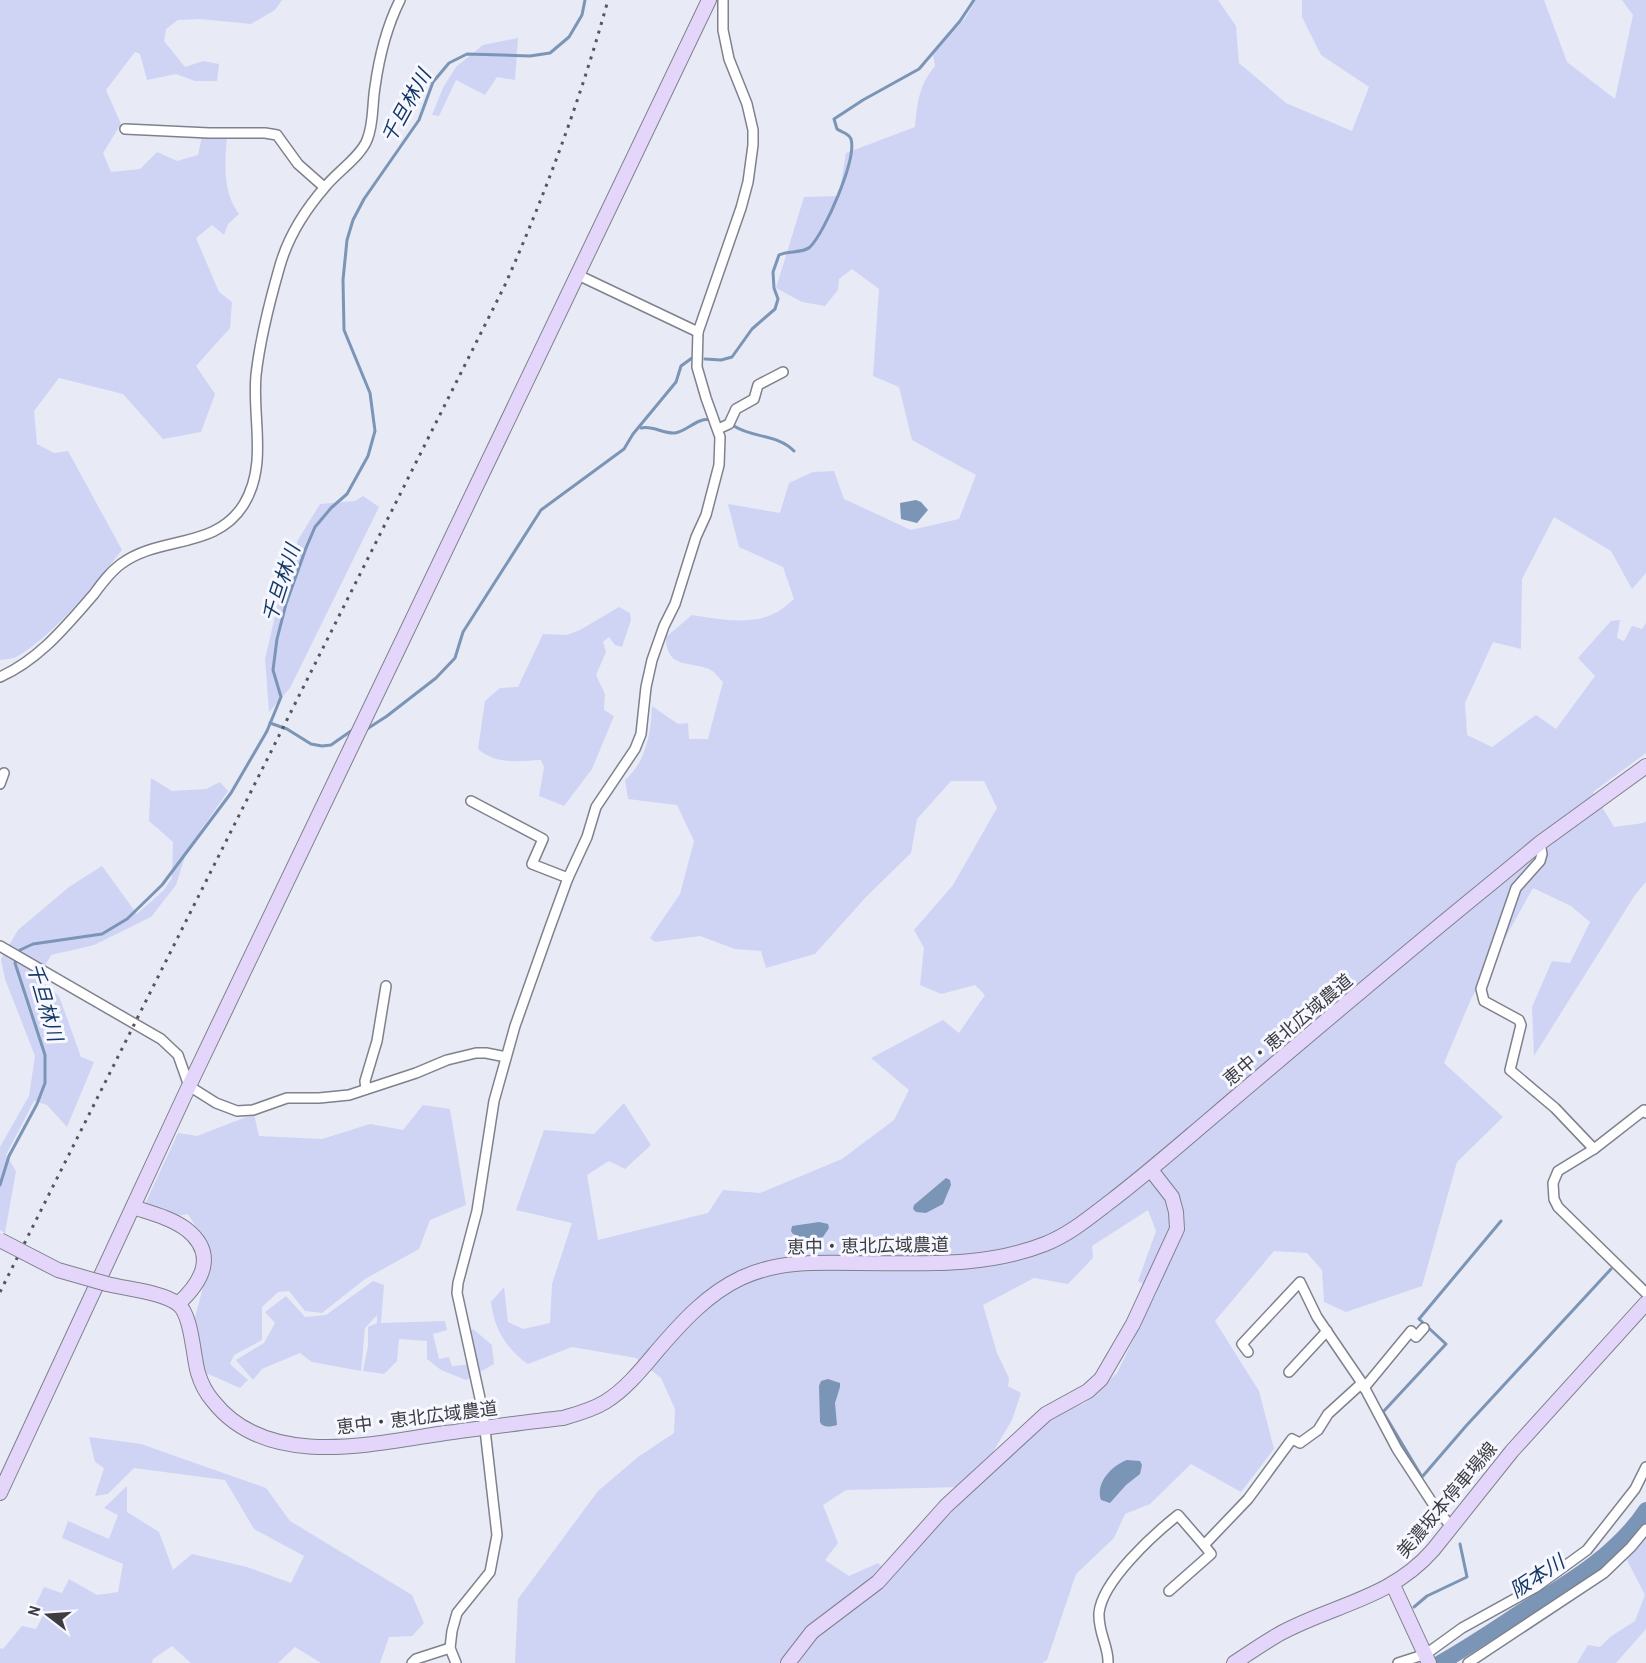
<svg xmlns="http://www.w3.org/2000/svg" width="1646" height="1663" font-family="'Archivo Narrow','Noto Sans JP',sans-serif">
	<style>
		.green { fill: #cfd4f5; fill-rule: evenodd }
		.water { fill: #7b95b6 }
		.lines { fill: none; stroke-linecap: round; stroke-linejoin: round }
		.stream { stroke: #7b95b6; stroke-width: 3 }
		.river { stroke: #7b95b6; stroke-width: 16 }
		.street-casing { stroke: #7f818c; stroke-width: 12 }
		.secondary-casing { stroke: #7f818c; stroke-width: 16 }
		.street { stroke: #fff; stroke-width: 9 }
		.secondary { stroke: #e4d6fa; stroke-width: 14 }
		.rail { stroke: #56575d; stroke-width: 3; stroke-dasharray: 3 6; stroke-linecap: butt }
		.secondary-bridge-casing { stroke: #7f818c; stroke-width: 16; stroke-linecap: butt }
		.secondary-bridge { stroke: #e4d6fa; stroke-width: 14 }
		.labels { text-anchor: middle; stroke-width: 6; stroke-linejoin: round; paint-order: stroke }
		.street-label { font-size: 18px; fill: #3c3c41; stroke: #f6f7ff }
		.water-label { font-size: 20px; font-style: italic; fill: #143864; stroke: #f6f7ff }
	</style>
	<rect width="100%" height="100%" fill="#e8eaf6"/>
	<!-- green -->
	<g class="green">
		<path d="M 0,0 L 282,0 L 275,10 L 251,24 L 200,19 L 178,20 L 166,29 L 164,41 L 185,67 L 203,61 L 219,64 L 217,81 L 195,81 L 176,74 L 147,80 L 140,54 L 135,52 L 106,90 L 121,124 L 103,153 L 111,172 L 140,169 L 157,152 L 177,161 L 198,155 L 202,136 L 227,136 C 225,164 222,191 239,214 L 228,224 L 224,235 L 212,225 L 196,238 L 219,292 L 232,302 L 230,328 L 196,366 L 215,394 L 201,432 L 163,439 L 123,394 L 59,378 L 34,411 L 37,444 L 54,453 L 68,451 L 122,550 C 95,584 55,634 18,656 C 13,659 6,659 0,660 Z"/>
		<path d="M 976,0 L 1218,0 L 1236,26 L 1239,63 L 1286,103 L 1352,131 L 1369,87 L 1321,55 L 1302,17 L 1302,0 L 1544,0 L 1567,62 L 1615,99 L 1633,15 L 1622,0 L 1646,0 L 1646,573 L 1632,589 L 1611,551 L 1554,517 L 1522,579 L 1521,649 L 1493,642 L 1465,703 L 1467,735 L 1492,747 L 1536,715 L 1556,729 L 1595,676 L 1578,658 L 1611,621 L 1620,620 L 1617,638 L 1624,641 L 1632,626 L 1642,629 L 1646,623 L 1646,753 L 1593,792 L 1614,827 L 1644,823 L 1646,821 L 1646,882 L 1635,895 L 1534,1056 L 1532,1007 L 1552,961 L 1570,963 L 1590,922 L 1571,906 L 1533,888 L 1471,999 L 1444,1063 L 1503,1117 L 1457,1162 L 1422,1286 L 1346,1312 L 1324,1302 L 1322,1270 L 1307,1253 L 1274,1251 L 1215,1321 L 1259,1391 L 1274,1449 L 1241,1492 L 1191,1464 L 1150,1504 L 1125,1514 L 1114,1538 L 1076,1574 L 1047,1660 L 1042,1663 L 515,1663 L 518,1599 L 598,1491 L 638,1457 L 674,1433 L 675,1409 L 661,1378 L 636,1358 L 572,1347 L 528,1364 C 506,1349 494,1328 491,1302 L 504,1287 L 508,1322 L 523,1329 L 550,1323 L 552,1284 L 572,1223 L 516,1210 L 544,1130 L 594,1134 L 624,1103 L 651,1145 L 625,1169 L 609,1161 L 587,1175 L 598,1240 L 708,1213 L 723,1190 L 760,1193 L 842,1159 L 894,1120 L 909,1090 L 871,1058 L 943,1020 L 959,1033 L 985,995 L 975,985 L 941,994 L 920,985 L 924,948 L 914,930 L 953,885 L 997,808 L 984,781 L 951,781 L 917,819 L 911,853 L 866,897 L 815,954 L 766,968 L 761,951 L 735,949 L 700,936 L 655,942 L 650,938 L 680,894 L 694,841 L 677,805 L 628,799 L 625,780 C 646,762 651,733 652,706 L 678,724 L 688,723 L 689,739 L 708,739 L 723,682 C 719,678 714,671 709,669 C 687,661 666,668 666,637 L 692,615 C 718,619 751,626 775,613 C 782,610 788,604 794,599 L 783,567 L 739,547 L 728,504 L 780,513 L 789,483 L 813,472 L 834,471 L 844,499 L 911,530 L 959,519 L 976,475 L 912,440 L 899,387 L 873,376 L 879,289 L 852,269 L 839,279 L 838,290 L 825,306 L 802,302 L 776,288 L 804,197 L 839,196 L 846,153 L 915,127 C 917,103 919,85 935,66 L 933,54 L 966,17 ZM 1148,1210 L 1156,1231 L 1138,1281 L 1157,1292 L 1117,1373 L 1085,1403 L 1049,1418 L 888,1573 L 878,1563 L 849,1576 L 825,1560 L 838,1543 L 823,1505 L 846,1490 L 959,1487 L 990,1457 L 1012,1420 L 1021,1393 L 1008,1386 L 1009,1378 L 997,1353 L 983,1305 L 1034,1278 L 1068,1284 L 1093,1258 L 1092,1246 Z"/>
		<path d="M 518,38 L 515,80 L 497,77 L 485,95 L 456,80 L 439,116 L 432,115 L 443,88 L 456,67 L 483,45 Z"/>
		<path d="M 363,496 L 379,507 L 290,688 L 269,712 L 265,659 L 280,595 L 298,540 L 320,504 L 355,501 Z"/>
		<path d="M 619,607 L 630,613 L 631,620 L 622,647 L 615,645 L 609,637 L 603,642 L 606,652 L 596,675 L 605,694 L 604,710 L 614,716 L 592,769 L 564,806 L 539,796 L 544,767 L 541,760 C 519,761 496,765 478,749 L 485,701 L 500,688 L 518,687 L 543,634 L 567,635 L 580,630 Z"/>
		<path d="M 151,778 L 172,791 L 206,789 L 220,782 L 228,791 L 187,850 L 176,885 L 151,917 L 94,945 L 51,955 L 38,978 L 59,996 L 81,1057 L 94,1062 L 67,1127 L 47,1105 L 34,1101 L 6,1155 L 16,1171 L 5,1233 L 0,1230 L 0,1147 L 29,1096 L 35,1056 L 5,979 L 1,959 L 18,930 L 69,887 L 102,866 L 137,914 L 163,891 L 172,878 L 173,842 L 149,821 Z"/>
		<path d="M 423,1105 L 450,1109 L 466,1205 L 430,1220 L 419,1249 L 365,1279 L 322,1313 L 305,1311 L 289,1291 L 278,1292 L 262,1307 L 262,1340 L 234,1355 L 230,1364 L 248,1380 L 240,1388 L 206,1373 L 193,1325 L 207,1272 L 208,1247 L 188,1214 L 173,1217 L 145,1204 L 178,1133 L 197,1136 L 254,1114 L 259,1136 L 322,1139 L 370,1124 L 403,1130 Z"/>
		<path d="M 373,1281 L 384,1285 L 381,1323 L 445,1321 L 447,1330 L 433,1334 L 439,1359 L 449,1357 L 452,1366 L 473,1364 L 466,1331 L 473,1329 L 492,1345 L 494,1364 L 466,1380 L 441,1370 L 427,1359 L 427,1341 L 399,1339 L 397,1361 L 384,1374 L 363,1371 L 368,1346 L 368,1327 L 377,1323 L 377,1315 L 365,1328 L 361,1371 L 312,1362 L 300,1353 L 262,1369 L 253,1380 L 236,1360 L 264,1343 L 275,1323 L 265,1312 L 286,1296 L 305,1317 L 326,1315 Z"/>
		<path d="M 89,1437 L 141,1444 L 266,1488 L 290,1521 L 412,1595 L 424,1623 L 412,1636 L 389,1637 L 380,1663 L 321,1663 L 295,1647 L 278,1663 L 191,1663 L 172,1646 L 153,1659 L 152,1663 L 0,1663 L 0,1648 L 3,1649 L 22,1626 L 36,1629 L 45,1612 L 36,1604 L 44,1587 L 62,1593 L 69,1579 L 97,1595 L 118,1592 L 123,1564 L 62,1538 L 68,1521 L 109,1539 L 118,1515 L 104,1508 L 127,1486 L 127,1512 L 159,1532 L 173,1570 L 192,1554 L 247,1567 L 291,1583 L 304,1556 L 254,1529 L 225,1480 L 134,1468 L 108,1494 L 95,1496 L 104,1468 L 95,1462 Z"/>
		<path d="M 1646,1538 L 1646,1629 L 1616,1663 L 1577,1663 L 1588,1645 L 1600,1647 L 1610,1637 L 1635,1621 L 1645,1595 L 1627,1560 Z"/>
	</g>
	<!-- water -->
	<g class="water">
		<path d="M 916,500 L 921,502 L 928,510 L 917,523 L 901,519 L 900,503 Z"/>
		<path d="M 946,1178 L 950,1180 L 951,1185 L 943,1204 L 926,1213 L 916,1212 L 913,1209 L 914,1205 Z"/>
		<path d="M 819,1222 L 828,1224 L 829,1228 L 823,1237 L 811,1242 L 793,1234 L 791,1231 L 792,1226 Z"/>
		<path d="M 828,1379 L 840,1383 L 840,1387 L 835,1403 L 837,1425 C 831,1427 823,1428 820,1422 L 819,1386 L 821,1381 Z"/>
		<path d="M 1127,1460 L 1140,1461 L 1142,1465 L 1140,1474 L 1126,1485 L 1110,1503 L 1101,1500 C 1095,1482 1113,1465 1127,1460 Z"/>
	</g>
	<g class="lines">
		<!-- stream -->
		<g class="stream">
			<path d="M 705,359 L 721,360 L 732,357 L 752,329 L 775,309 L 778,299 L 774,288 L 773,272 L 779,255 C 788,250 802,254 810,247 C 825,232 857,159 851,139 C 849,133 841,132 837,129 L 834,119 L 863,100 L 919,69 L 960,21 L 974,0"/>
			<path d="M 734,426 C 752,438 778,434 794,451"/>
			<path d="M 641,428 C 653,425 663,434 675,433 C 688,431 697,417 711,420"/>
			<path d="M 270,723 L 287,729 L 311,744 L 322,746 L 331,745 L 351,731"/>
			<path d="M 367,729 L 387,716 L 436,678 L 455,658 L 463,632 L 541,510 L 624,449 L 633,434 L 676,382 L 681,366 L 692,358"/>
			<path d="M 0,1185 L 9,1156 L 37,1104 L 45,1083 L 45,1055 L 15,963 L 20,950 L 33,944 L 102,934 L 127,919 L 162,885 L 231,793 L 267,731 L 281,697 L 273,670 L 277,639 L 286,604 L 306,548 L 315,527 L 331,508 L 347,494 L 368,456 L 375,431 L 370,393 L 344,330 L 343,280 L 347,240 L 353,220 L 364,199 L 419,120 L 433,82 L 449,63 L 467,54 L 530,56 L 550,53 L 569,37 L 582,15 L 585,0"/>
			<path d="M 1501,1221 L 1419,1319 L 1446,1344 L 1383,1412 L 1422,1477 L 1466,1426 L 1611,1269"/>
			<path d="M 1414,1607 L 1427,1596 L 1467,1577 L 1460,1544"/>
		</g>
		<!-- river -->
		<path class="river" d="M 1440,1663 C 1467,1648 1492,1631 1518,1614 C 1564,1585 1616,1556 1646,1510"/>
		<!-- street casing -->
		<g class="street-casing">
			<g id="street">
				<path d="M 125,129 L 209,133 L 265,133 L 277,135 L 298,164 L 324,187"/>
				<path d="M 578,275 L 698,332"/>
				<path d="M 718,429 L 729,424 L 736,409 L 754,399 L 758,385 L 783,372"/>
				<path d="M 0,677 C 40,659 66,626 94,594 C 102,583 110,572 121,564 C 160,535 216,550 244,504 C 268,464 252,418 256,375 C 260,339 269,304 279,269 C 287,239 305,210 325,187 C 336,173 361,156 367,140 C 374,124 372,104 375,87 C 379,58 387,26 400,0"/>
				<path d="M 0,784 L 4,773"/>
				<path d="M 471,801 L 543,839 L 532,864 L 568,878"/>
				<path d="M 1540,843 L 1542,854 L 1540,861 L 1516,888 L 1481,989 L 1484,1001 L 1519,1020 L 1521,1025 L 1510,1070 L 1555,1108 L 1594,1149"/>
				<path d="M 0,946 L 161,1039 L 178,1055 L 189,1086 L 216,1103 L 237,1111 L 253,1110 L 287,1098 L 319,1098 L 349,1095 L 416,1073 L 447,1060 L 476,1053 L 486,1053 L 506,1057"/>
				<path d="M 366,1089 L 365,1081 L 377,1041 L 386,986"/>
				<path d="M 1646,1113 L 1644,1110 L 1594,1149 L 1558,1171 L 1553,1183 L 1554,1199 L 1558,1207 L 1646,1293"/>
				<path d="M 1248,1352 L 1242,1344 L 1300,1282 L 1317,1317 L 1362,1383 L 1397,1449 L 1437,1510 L 1451,1526"/>
				<path d="M 1289,1372 L 1327,1331"/>
				<path d="M 1364,1388 L 1411,1331 L 1416,1337 L 1424,1328"/>
				<path d="M 1169,1591 L 1211,1554 L 1204,1545"/>
				<path d="M 412,1663 L 416,1659 L 450,1648"/>
				<path d="M 456,1663 L 450,1648 L 452,1631 L 457,1613 L 490,1572 L 497,1535 L 483,1412 L 457,1293 L 458,1283 L 477,1211 L 494,1101 L 515,1026 L 549,930 L 568,878 L 587,837 L 596,807 L 635,749 L 641,734 L 646,687 L 652,660 L 664,626 L 675,604 L 696,537 L 706,515 L 719,465 L 720,437 L 706,398 L 697,367 L 698,332 L 741,208 L 748,182 L 753,145 L 753,130 L 747,104 L 729,59 L 723,30 L 723,0"/>
				<path d="M 1108,1663 C 1109,1647 1098,1633 1099,1613 C 1102,1581 1154,1534 1178,1515 L 1204,1545 L 1248,1499 L 1292,1439 L 1300,1443 L 1318,1430 L 1328,1414 L 1362,1383"/>
				<path d="M 1398,1663 L 1426,1654 L 1462,1628 L 1536,1587 L 1587,1550 L 1635,1489 L 1646,1467"/>
				<path d="M 1468,1663 L 1604,1573 L 1631,1547 L 1646,1529"/>
			</g>
		</g>
		<!-- secondary casing -->
		<g class="secondary-casing">
			<g id="secondary">
				<path d="M 133,1207 C 151,1213 171,1218 186,1229 C 218,1254 202,1282 178,1304"/>
				<path d="M 107,1284 C 127,1289 162,1292 178,1304 C 192,1315 193,1356 198,1373 C 201,1383 206,1393 213,1401 C 267,1470 372,1444 445,1433 C 485,1428 524,1422 563,1418 C 577,1414 592,1410 605,1402 C 625,1390 642,1369 657,1351 C 681,1323 707,1294 741,1278 C 777,1261 817,1262 857,1263 C 921,1263 984,1268 1045,1244 C 1070,1234 1090,1217 1111,1201 C 1145,1175 1177,1147 1210,1119 C 1304,1039 1398,959 1494,881 L 1540,843 L 1646,766"/>
				<path d="M 0,1493 L 189,1086 L 709,0"/>
				<path d="M 1393,1585 L 1429,1663"/>
				<path d="M 788,1663 L 812,1632 L 878,1582 L 946,1506 L 1046,1414 L 1088,1391 L 1101,1379 L 1133,1324 L 1177,1229 L 1176,1212 L 1172,1197 L 1151,1170"/>
				<path d="M 1234,1663 C 1249,1653 1265,1642 1281,1633 C 1335,1604 1390,1599 1433,1550 L 1512,1451 L 1646,1303"/>
			</g>
		</g>
		<!-- street -->
		<use href="#street" class="street"/>
		<!-- secondary -->
		<use href="#secondary" class="secondary"/>
		<!-- rail -->
		<path class="rail" d="M 0,1292 L 505,285 C 546,192 581,98 608,0"/>
		<!-- secondary-bridge casing -->
		<g class="secondary-bridge-casing">
			<path id="secondary-bridge" d="M 0,1240 L 58,1270 L 107,1284"/>
		</g>
		<!-- secondary-bridge -->
		<use href="#secondary-bridge" class="secondary-bridge"/>
	</g>
	<g class="labels">
		<!-- street labels -->
		<g class="street-label">
			<text transform="translate(1288 1030) rotate(-40)" y="6">恵中・恵北広域農道</text>
			<text transform="translate(868 1246) rotate(-1)" y="6">恵中・恵北広域農道</text>
			<text transform="translate(417 1418) rotate(-7)" y="6">恵中・恵北広域農道</text>
			<text transform="translate(1447 1500) rotate(-50)" y="6">美濃坂本停車場線</text>
		</g>
		<!-- water labels -->
		<g class="water-label">
			<text transform="translate(406 106) rotate(-61)" y="7">千旦林川</text>
			<text transform="translate(281 583) rotate(-72)" y="7">千旦林川</text>
			<text transform="translate(45 1002) rotate(74)" y="7">千旦林川</text>
			<text transform="translate(1537 1576) rotate(-33)" y="7">阪本川</text>
		</g>
	</g>
	<!-- north arrow -->
	<g transform="translate(48 1615) rotate(287)" stroke="#f6f7ff" stroke-width="4.5" paint-order="stroke">
	<path d="M0-4.5L10 22L0 15L-10 22Z" fill="#3c3c41"/>
	<text y="-9" font-size="16" font-weight="bold" text-anchor="middle" fill="#3c3c41">N</text>
	</g>
</svg>
